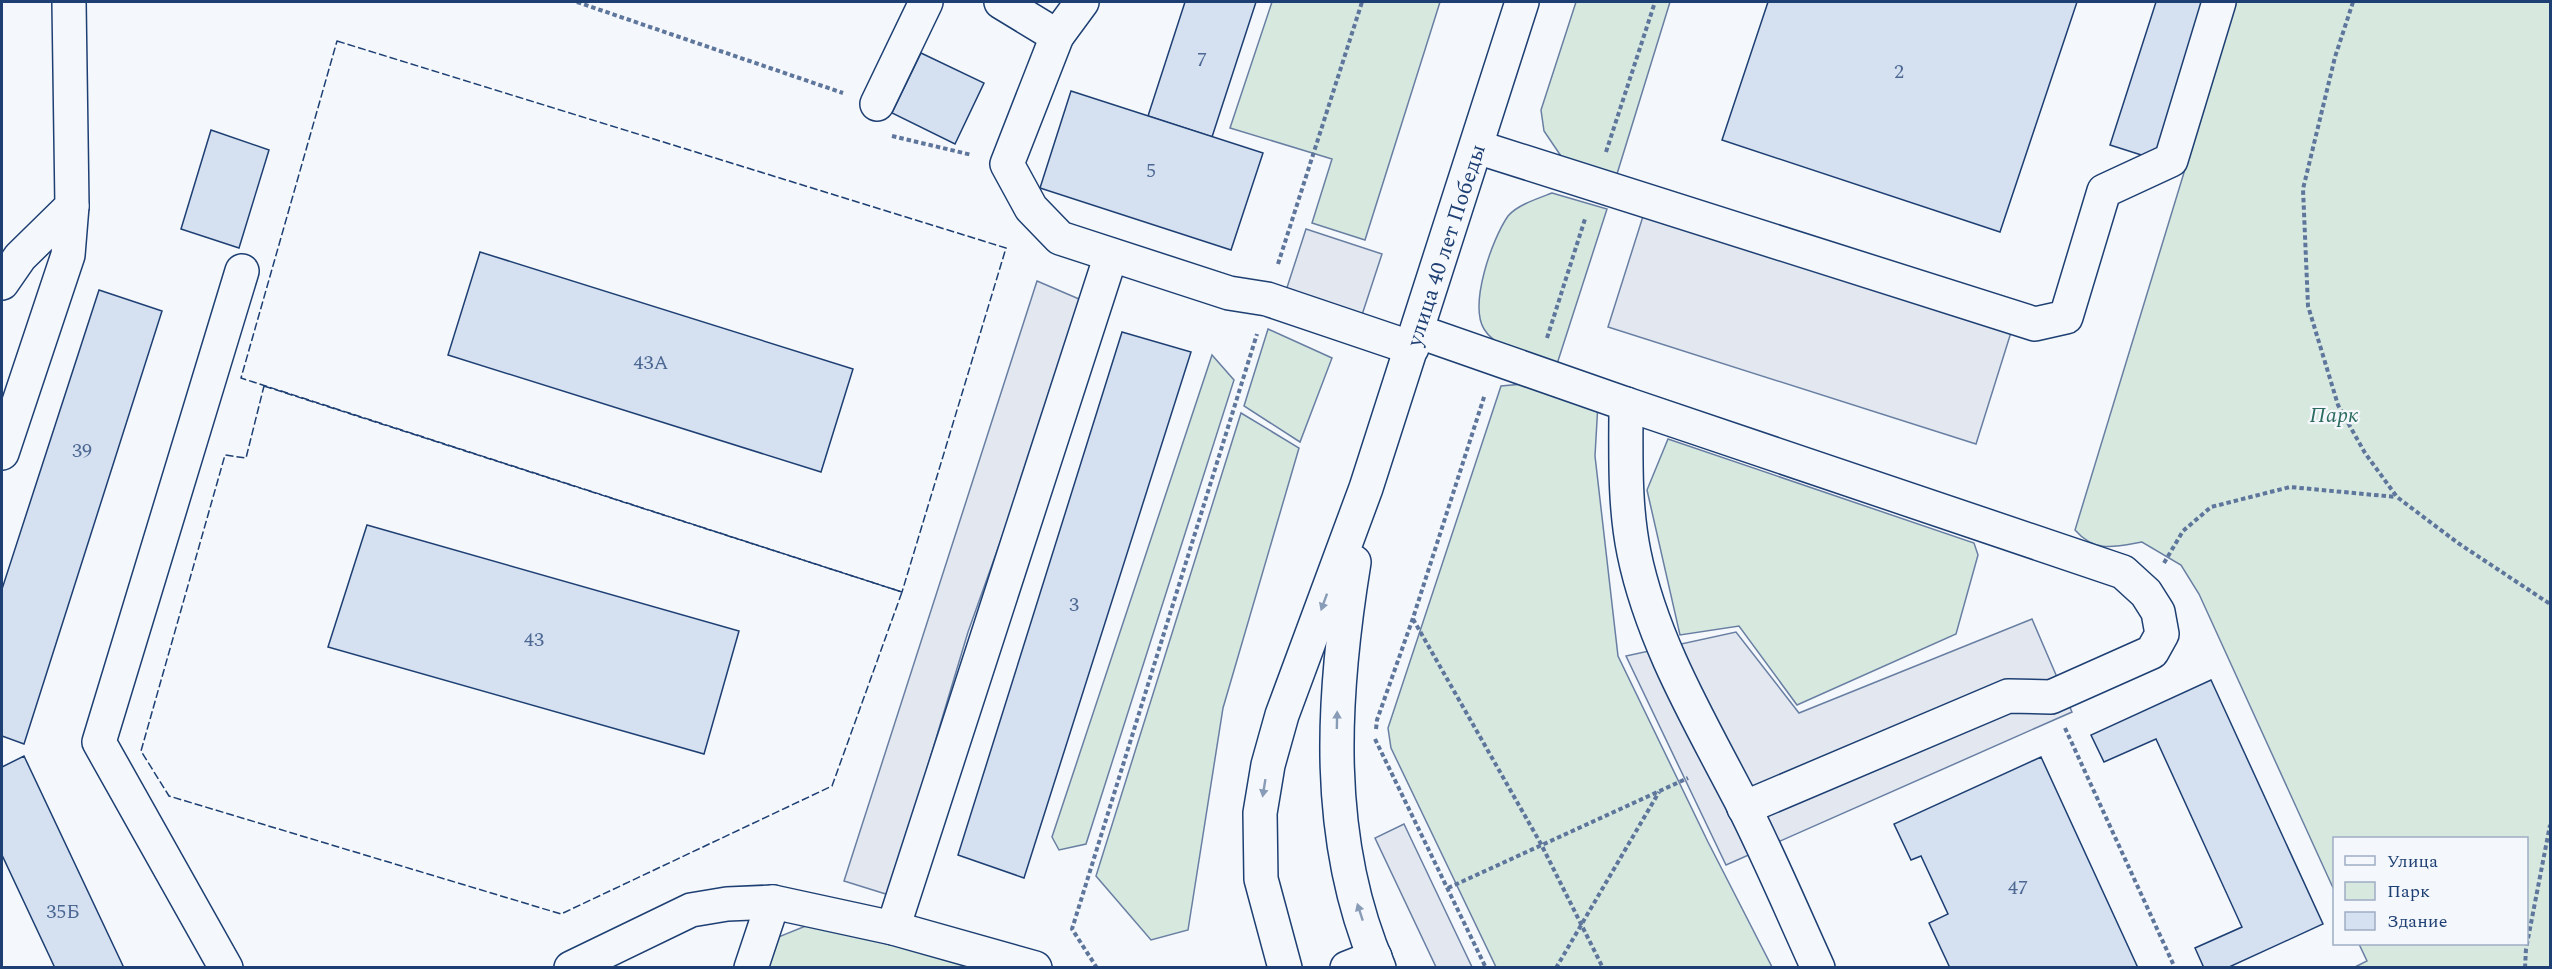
<svg xmlns="http://www.w3.org/2000/svg" width="2552" height="969" font-family="Spectral,serif">
	<style>
		.green { fill: #d7e8df; stroke: #687fa3; stroke-width: 1.5 }
		.parking { fill: #e3e8f0; stroke: #687fa3; stroke-width: 1.5 }
		.building { fill: #d5e0f0; stroke: #1d3f73; stroke-width: 1.5 }
		.lines { fill: none; stroke-linecap: round; stroke-linejoin: round }
		.minor-casing { stroke: #1d3f73; stroke-width: 36 }
		.major-casing { stroke: #1d3f73; stroke-width: 36 }
		.path { stroke: #5e769c; stroke-width: 4; stroke-dasharray: 4.5 3; stroke-linecap: butt }
		.minor { stroke: #f4f7fb; stroke-width: 33 }
		.major { stroke: #f4f7fb; stroke-width: 33 }
		.fence { stroke: #1d3f73; stroke-width: 1.5; stroke-dasharray: 8 3; stroke-linecap: butt }
		.oneway { fill: #889bb7 }
		.labels { text-anchor: middle; stroke-width: 4.5; stroke-linejoin: round; paint-order: stroke }
		.number-label { font-size: 20px; fill: #4b6792 }
		.street-label { font-size: 22px; fill: #1d3f73; stroke: #f4f7fb }
		.park-label { font-size: 22px; font-style: italic; fill: #2c6c60; stroke: #f4f7fb }
	</style>
	<rect width="100%" height="100%" fill="#f4f7fb"/>
	<!-- green -->
	<g class="green">
		<path d="M 1272,2 L 1440,2 L 1365,240 L 1312,223 L 1332,159 L 1230,128 Z"/>
		<path d="M 1576,2 L 1670,2 L 1617,174 L 1563,159 L 1544,131 L 1541,110 Z"/>
		<path d="M 2236,2 L 2550,2 L 2550,967 L 2355,967 L 2367,961 L 2359,944 L 2526,944 L 2526,838 L 2334,838 L 2334,890 L 2199,594 L 2181,565 L 2142,542 C 2114,547 2095,553 2075,530 Z"/>
		<path d="M 1552,193 L 1607,209 L 1557,364 C 1535,357 1497,351 1484,329 C 1469,304 1492,239 1508,216 C 1517,205 1539,198 1552,193 Z"/>
		<path d="M 1268,329 L 1332,358 L 1300,442 L 1244,406 Z"/>
		<path d="M 1212,355 L 1234,380 L 1086,844 L 1059,850 L 1052,837 Z"/>
		<path d="M 1533,383 L 1598,403 L 1595,456 L 1618,656 L 1708,842 L 1772,967 L 1496,967 L 1391,748 L 1388,728 L 1501,386 Z"/>
		<path d="M 1241,413 L 1299,448 L 1223,708 L 1188,930 L 1151,940 L 1096,876 Z"/>
		<path d="M 1668,439 L 1974,543 L 1978,555 L 1956,634 L 1797,705 L 1739,626 L 1680,635 L 1647,490 Z"/>
		<path d="M 813,923 L 992,968 L 757,968 L 766,942 Z"/>
	</g>
	<!-- parking -->
	<g class="parking">
		<path d="M 1645,210 L 2013,326 L 1976,444 L 1608,327 Z"/>
		<path d="M 1306,229 L 1382,254 L 1358,327 L 1282,303 Z"/>
		<path d="M 1037,281 L 1086,302 L 968,632 L 889,895 L 844,881 Z"/>
		<path d="M 2032,619 L 2072,712 L 1726,865 L 1626,656 L 1736,632 L 1799,713 Z"/>
		<path d="M 1404,824 L 1472,967 L 1436,967 L 1375,838 Z"/>
	</g>
	<!-- building -->
	<g class="building">
		<path d="M 1185,2 L 1256,2 L 1212,137 L 1148,116 Z"/>
		<path d="M 1768,2 L 2077,2 L 2000,232 L 1722,140 Z"/>
		<path d="M 2156,2 L 2207,2 L 2157,160 L 2110,145 Z"/>
		<path d="M 921,53 L 984,83 L 955,144 L 892,113 Z"/>
		<path d="M 1071,91 L 1263,153 L 1231,250 L 1040,188 Z"/>
		<path d="M 211,130 L 269,150 L 239,248 L 181,229 Z"/>
		<path d="M 480,252 L 853,369 L 821,472 L 448,355 Z"/>
		<path d="M 99,290 L 162,311 L 24,744 L 2,736 L 2,589 Z"/>
		<path d="M 1122,332 L 1191,352 L 1024,878 L 958,855 Z"/>
		<path d="M 367,525 L 739,631 L 704,754 L 328,647 Z"/>
		<path d="M 2211,680 L 2323,924 L 2227,968 L 2204,968 L 2195,948 L 2242,927 L 2156,739 L 2104,762 L 2091,735 Z"/>
		<path d="M 24,756 L 124,968 L 55,968 L 2,855 L 2,767 Z"/>
		<path d="M 2041,757 L 2138,968 L 1950,968 L 1929,923 L 1948,914 L 1921,856 L 1911,860 L 1894,824 Z"/>
	</g>
	<g class="lines">
		<!-- minor casing -->
		<g class="minor-casing">
			<g id="minor">
				<path d="M 1001,2 L 1057,36"/>
				<path d="M 1082,2 L 1057,36 L 1007,164 L 1031,208 L 1060,238 L 1229,293 L 1267,299 L 1412,348"/>
				<path d="M 877,104 L 926,2"/>
				<path d="M 1477,147 L 2035,324 L 2066,317 L 2104,191 L 2171,160 L 2219,2"/>
				<path d="M 2,283 L 20,257 L 72,206 L 69,2"/>
				<path d="M 1417,331 L 1626,404 C 1626,454 1624,504 1634,553 C 1652,641 1699,720 1740,799 C 1768,854 1792,911 1818,968"/>
				<path d="M 1626,404 L 2123,572 L 2146,593 L 2158,612 L 2162,634 L 2152,652 L 2051,697 L 2008,696 L 1744,808"/>
				<path d="M 2,453 L 68,255 L 72,206"/>
				<path d="M 893,928 L 1111,255"/>
				<path d="M 226,968 L 99,742 L 242,271"/>
				<path d="M 571,968 L 691,910 L 727,904 L 773,902 L 893,928 L 1035,968"/>
				<path d="M 751,968 L 773,902"/>
				<path d="M 1347,968 L 1375,957"/>
			</g>
		</g>
		<!-- major casing -->
		<g class="major-casing">
			<g id="major">
				<path d="M 1354,562 C 1332,697 1323,839 1379,968"/>
				<path d="M 1285,968 L 1261,879 L 1260,813 L 1268,765 L 1282,715 L 1366,488 L 1522,2"/>
			</g>
		</g>
		<!-- path -->
		<g class="path">
			<path d="M 577,2 L 843,93"/>
			<path d="M 2353,2 L 2335,57 L 2303,189 L 2308,306 L 2338,405 L 2365,453 L 2397,497 L 2458,543 L 2550,604"/>
			<path d="M 892,136 L 972,155"/>
			<path d="M 1606,152 L 1655,2"/>
			<path d="M 1278,264 L 1362,2"/>
			<path d="M 1547,338 L 1585,219"/>
			<path d="M 2164,563 L 2183,531 L 2211,507 L 2290,487 L 2396,497"/>
			<path d="M 1413,619 L 1541,844 L 1603,968"/>
			<path d="M 2065,728 L 2175,968"/>
			<path d="M 1376,729 L 1377,720 L 1413,618 L 1485,394"/>
			<path d="M 1375,739 L 1486,968"/>
			<path d="M 1448,888 L 1688,778"/>
			<path d="M 1097,968 L 1072,929 L 1257,334"/>
			<path d="M 1556,968 L 1659,792"/>
			<path d="M 2525,968 L 2526,949 L 2550,825"/>
		</g>
		<!-- minor -->
		<use href="#minor" class="minor"/>
		<!-- major -->
		<use href="#major" class="major"/>
		<!-- fence -->
		<g class="fence">
			<path d="M 337,41 L 1006,248 L 902,592 L 241,378 Z"/>
			<path d="M 264,386 L 902,592 L 832,786 L 561,914 L 169,796 L 141,751 L 225,455 L 246,458 Z"/>
		</g>
	</g>
	<!-- one-way arrows -->
	<defs><path id="oneway-solid" d="M-6-.8H1V-3.2L6.5 0L1 3.2V.8H-6Z" transform="scale(1.5)"/></defs>
	<g class="oneway">
		<use href="#oneway-solid" transform="translate(1324 602) rotate(110)"/>
		<use href="#oneway-solid" transform="translate(1337 720) rotate(-89)"/>
		<use href="#oneway-solid" transform="translate(1264 788) rotate(99)"/>
		<use href="#oneway-solid" transform="translate(1360 912) rotate(-108)"/>
	</g>
	<g class="labels">
		<!-- number labels -->
		<g class="number-label">
			<text x="1202" y="66">7</text>
			<text x="1899" y="78">2</text>
			<text x="1151" y="177">5</text>
			<text x="651" y="369">43А</text>
			<text x="82" y="457">39</text>
			<text x="1074" y="611">3</text>
			<text x="534" y="646">43</text>
			<text x="2018" y="894">47</text>
			<text x="63" y="918">35Б</text>
		</g>
		<!-- street labels -->
		<g class="street-label">
			<text transform="translate(1445 245) rotate(-72)" y="8">улица 40 лет Победы</text>
		</g>
		<!-- park labels -->
		<g class="park-label">
			<text x="2334" y="422">Парк</text>
		</g>
	</g>
	<!-- border -->
	<rect width="2552" height="969" fill="none" stroke="#1d3f73" stroke-width="6"/>
	<!-- legend -->
	<rect x="2333" y="837" width="195" height="108" fill="#f4f7fb" stroke="#9eadc5" stroke-width="1.5"/>
	<rect x="2345" y="856" width="30" height="9" fill="#f4f7fb" stroke="#9eadc5" stroke-width="1.5"/>
	<text x="2387" y="867" font-size="18" fill="#1d3f73">Улица</text>
	<rect x="2345" y="882" width="30" height="18" fill="#d7e8df" stroke="#9eadc5" stroke-width="1.5"/>
	<text x="2387" y="897" font-size="18" fill="#1d3f73">Парк</text>
	<rect x="2345" y="912" width="30" height="18" fill="#d5e0f0" stroke="#9eadc5" stroke-width="1.5"/>
	<text x="2387" y="927" font-size="18" fill="#1d3f73">Здание</text>
</svg>
